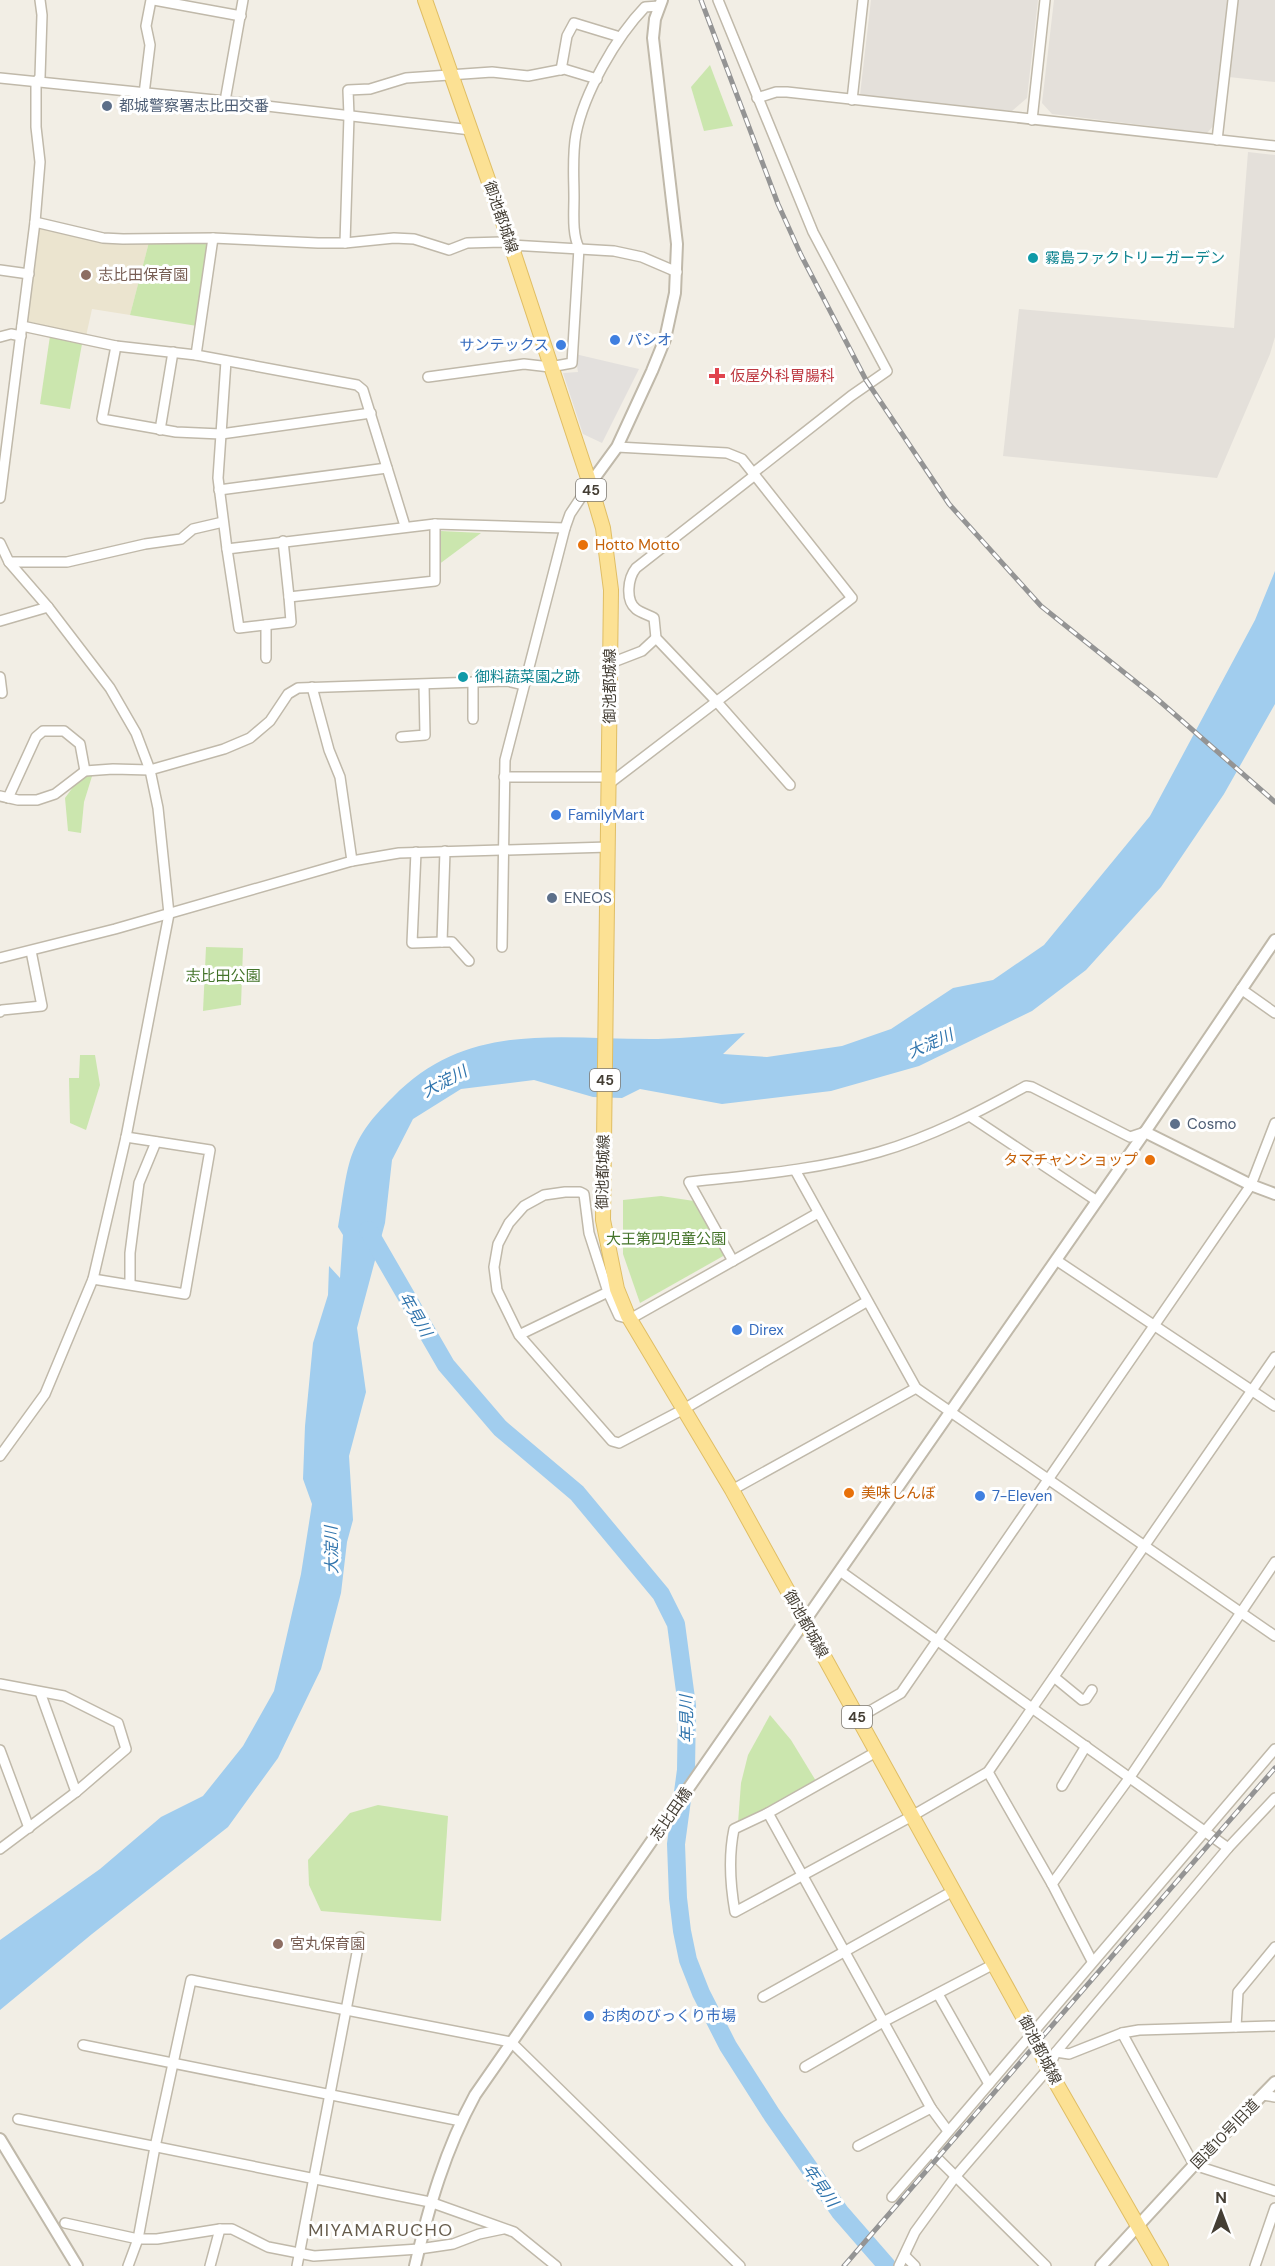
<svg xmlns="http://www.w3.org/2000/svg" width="1275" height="2266" font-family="'DM Sans','Noto Sans JP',sans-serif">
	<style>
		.industrial { fill: #e4e0da }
		.education { fill: #ebe4cf }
		.green { fill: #cbe6ae }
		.parking { fill: #e3e0dd }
		.water { fill: #a1cdee }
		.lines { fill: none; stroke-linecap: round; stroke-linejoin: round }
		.river { stroke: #a1cdee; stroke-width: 18 }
		.minor-casing { stroke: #c0b9aa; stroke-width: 12 }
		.tertiary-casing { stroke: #c0b9aa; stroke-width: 14 }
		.primary-casing { stroke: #e0be64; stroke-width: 16 }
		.minor { stroke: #fff; stroke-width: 9 }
		.tertiary { stroke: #fff; stroke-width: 10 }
		.primary { stroke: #fce194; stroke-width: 14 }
		.rail-casing { stroke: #949494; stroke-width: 5 }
		.rail { stroke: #fff; stroke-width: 3; stroke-dasharray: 9; stroke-linecap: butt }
		.service-dot { fill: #5c6f8a; stroke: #fff; stroke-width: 2 }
		.culture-dot { fill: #0f9aa8; stroke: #fff; stroke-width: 2 }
		.education-dot { fill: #8d6e63; stroke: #fff; stroke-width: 2 }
		.shop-dot { fill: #3f7fe0; stroke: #fff; stroke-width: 2 }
		.health-dot { fill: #e0444e; stroke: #fff; stroke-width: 2 }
		.food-dot { fill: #e8710a; stroke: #fff; stroke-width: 2 }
		.labels { text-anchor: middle; stroke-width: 6; stroke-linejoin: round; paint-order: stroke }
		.shield { fill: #fff; stroke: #7c7871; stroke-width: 1.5 }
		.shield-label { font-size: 14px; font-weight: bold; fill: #443e34 }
		.service-label { font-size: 15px; fill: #4e5e75; stroke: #fff; text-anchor: start }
		.street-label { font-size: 15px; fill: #443e34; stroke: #fff }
		.culture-label { font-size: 15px; fill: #0d838f; stroke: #fff; text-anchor: start }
		.education-label { font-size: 15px; fill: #785e54; stroke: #fff; text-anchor: start }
		.shop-label { font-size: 15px; fill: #366cbe; stroke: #fff; text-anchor: start }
		.health-label { font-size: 15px; fill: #be3a42; stroke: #fff; text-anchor: start }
		.food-label { font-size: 15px; fill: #c56008; stroke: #fff; text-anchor: start }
		.park-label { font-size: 15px; fill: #44742a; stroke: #fff }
		.water-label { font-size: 16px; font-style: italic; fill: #3175ad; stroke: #fff }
		.quarter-label { font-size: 18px; letter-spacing: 1.5px; fill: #665c4c; stroke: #fff }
	</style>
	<rect width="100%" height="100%" fill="#f2eee5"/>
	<!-- industrial -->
	<g class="industrial">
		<path d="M 871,0 L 1038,0 L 1027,98 L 1012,111 L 860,95 Z"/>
		<path d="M 1054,0 L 1275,0 L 1275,82 L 1220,76 L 1214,125 L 1207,133 L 1052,114 L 1042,103 Z"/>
		<path d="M 1248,152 L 1275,155 L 1275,337 L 1270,354 L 1217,478 L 1003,456 L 1019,309 L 1234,328 Z"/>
	</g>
	<!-- education -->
	<path class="education" d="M 38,227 L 149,242 L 130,315 L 92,309 L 86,336 L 26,321 Z"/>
	<!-- green -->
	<g class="green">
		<path d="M 710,65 L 733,126 L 704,131 L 691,87 Z"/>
		<path d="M 207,240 L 209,244 L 197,326 L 130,315 L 149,242 Z"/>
		<path d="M 50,336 L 82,344 L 70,409 L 40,404 Z"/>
		<path d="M 441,531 L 481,533 L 438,565 L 439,533 Z"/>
		<path d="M 93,773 L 84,802 L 81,833 L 68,831 L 65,798 L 79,779 Z"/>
		<path d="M 206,947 L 243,948 L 241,1005 L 203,1011 Z"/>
		<path d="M 80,1055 L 95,1055 L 100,1085 L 86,1130 L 70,1123 L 69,1078 L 79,1078 Z"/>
		<path d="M 661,1196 L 694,1201 L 725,1255 L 640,1303 L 623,1254 L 623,1200 Z"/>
		<path d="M 770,1715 L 791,1740 L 816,1781 L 738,1823 L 741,1783 L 748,1755 Z"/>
		<path d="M 378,1805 L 448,1816 L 441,1921 L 321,1911 L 309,1885 L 308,1860 L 350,1813 Z"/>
	</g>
	<!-- parking -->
	<path class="parking" d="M 575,354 L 639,369 L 602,443 L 583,434 L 563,373 L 578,372 Z"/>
	<!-- water -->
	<path class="water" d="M 1275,571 L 1275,704 L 1224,794 L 1161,887 L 1086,970 L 1032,1011 L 919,1066 L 831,1091 L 722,1104 L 640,1089 L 622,1098 L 593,1097 L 534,1080 L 461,1089 L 413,1119 L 392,1160 L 385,1223 L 357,1328 L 366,1392 L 349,1456 L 353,1520 L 347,1542 L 341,1593 L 321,1669 L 278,1758 L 228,1827 L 92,1934 L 0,2010 L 0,1940 L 100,1869 L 161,1817 L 203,1796 L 243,1746 L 274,1691 L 301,1574 L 312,1504 L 303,1479 L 305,1426 L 313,1343 L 328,1295 L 329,1266 L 340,1278 L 343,1235 L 338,1227 C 342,1206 345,1171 353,1152 C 363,1128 375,1115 393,1097 C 469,1019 561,1040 658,1039 C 687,1038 716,1035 745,1033 L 723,1054 L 767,1057 L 842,1046 L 891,1029 L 953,988 L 993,980 L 1044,945 L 1150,816 L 1255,620 Z"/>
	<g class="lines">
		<!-- river -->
		<path class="river" d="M 368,1230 L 446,1365 L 500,1428 L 577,1493 L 661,1594 L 676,1624 L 687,1706 L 686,1770 L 676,1844 L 678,1898 L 682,1931 L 688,1960 L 701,1993 L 728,2046 L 772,2115 L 840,2212 L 887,2266"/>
		<!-- minor casing -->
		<g class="minor-casing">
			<g id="minor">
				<path d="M 154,0 L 241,16"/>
				<path d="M 718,0 L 813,232 L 887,371 L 851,396 L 753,473"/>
				<path d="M 561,70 L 567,36 L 574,23 L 620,37"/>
				<path d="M 0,78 L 225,101 L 471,130"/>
				<path d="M 144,94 L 150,45 L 146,26 L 151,0"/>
				<path d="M 757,98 L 776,92 L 787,92 L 1275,146"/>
				<path d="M 852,100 L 863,0"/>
				<path d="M 225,101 L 243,0"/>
				<path d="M 1032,120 L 1045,0"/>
				<path d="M 1217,140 L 1233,0"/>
				<path d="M 35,222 L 103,238 L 123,239 L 213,238 L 318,243 L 345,243 L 394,238 L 414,239 L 449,250 L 467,243 L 502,242 L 511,245 L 614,251 L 642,257 L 677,272"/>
				<path d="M 345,243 L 349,116 L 348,90 L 370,89 L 406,78 L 492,72 L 528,76 L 564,69 L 597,79"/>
				<path d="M 0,270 L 29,274"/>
				<path d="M 22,326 L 116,346 L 196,355 L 357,385 L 363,390 L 405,526"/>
				<path d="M 0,337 L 11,334 L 21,336"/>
				<path d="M 116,346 L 102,419 L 176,432 L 221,434 L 371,413"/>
				<path d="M 196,355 L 213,238"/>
				<path d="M 226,361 L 218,478 L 227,549 L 435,524 L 565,528"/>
				<path d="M 428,377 L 524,364 L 550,367 L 572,363 L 579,248 C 572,234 574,213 574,198 C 574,177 572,155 576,134 C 584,93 616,37 645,7 L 659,6"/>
				<path d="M 160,430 L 173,352"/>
				<path d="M 755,475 L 636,568 C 628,578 625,600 636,609 C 641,613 649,615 654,618 L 656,638 L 717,702 L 790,785"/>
				<path d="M 219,490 L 387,468"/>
				<path d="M 0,498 L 35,222 L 40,162 L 36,127 L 36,82 L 40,77 L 42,15 L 40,0"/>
				<path d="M 283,541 L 289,597 L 435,581 L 435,524"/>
				<path d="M 0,543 L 9,562 L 48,607 L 110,688 L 136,733 L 150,770 L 158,808 L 169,914 L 126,1137 L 93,1279 L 45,1394 L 0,1456"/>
				<path d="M 227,549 L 239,628 L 291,622 L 289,597"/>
				<path d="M 9,562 L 67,562 L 145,544 L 181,539 L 193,529 L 223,522"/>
				<path d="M 0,621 L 48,607"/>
				<path d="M 266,625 L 266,658"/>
				<path d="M 611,663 L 642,651 L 656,638"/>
				<path d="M 0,677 L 2,693"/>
				<path d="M 473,682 L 473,719"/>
				<path d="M 312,687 L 329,750 L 340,777 L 352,861"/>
				<path d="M 401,737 L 425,735 L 424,685"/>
				<path d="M 504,777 L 610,777"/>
				<path d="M 610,783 L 852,598 L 742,459 L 727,453 L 617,447"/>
				<path d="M 0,796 L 18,800 L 37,800 L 55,794 L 85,771 L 113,769 L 150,770 L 224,749 L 250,738 L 270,721 L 288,694 L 298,688 L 507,681 L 524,685"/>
				<path d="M 8,798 L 36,737 L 43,731 L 64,731 L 80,744 L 85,771"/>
				<path d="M 445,851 L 442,942 L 452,942 L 469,961"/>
				<path d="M 416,852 L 412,943 L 442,942"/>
				<path d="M 502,947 L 505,760 L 565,528 L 570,514 L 590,484"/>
				<path d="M 0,958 L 115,929 L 352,861 L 399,853 L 609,847"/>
				<path d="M 1241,989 L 1275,1013"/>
				<path d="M 0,1012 L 2,1010 L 42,1006 L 31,951"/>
				<path d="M 971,1117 L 1097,1201"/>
				<path d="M 795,1170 L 916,1388 L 1275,1636"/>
				<path d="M 1056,1260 L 1275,1406"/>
				<path d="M 733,1261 L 689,1182 C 753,1175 817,1170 879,1152 C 931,1137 979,1112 1026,1086 L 1032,1087 L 1130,1137 L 1145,1132"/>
				<path d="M 93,1279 L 185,1294 L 210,1150 L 126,1137"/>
				<path d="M 130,1283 L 130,1253 L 139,1183 L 156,1142"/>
				<path d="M 608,1292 L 619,1316 L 630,1319 L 818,1213"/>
				<path d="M 519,1335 L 608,1292 L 589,1233 L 584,1194 L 580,1192 L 565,1192 L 544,1195 L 524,1206 L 509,1223 L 498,1244 L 494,1267 L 497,1290 L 519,1335 L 612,1441 L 619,1443 L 684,1409 L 866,1302"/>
				<path d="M 732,1490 L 916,1388"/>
				<path d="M 840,1571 L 1228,1848"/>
				<path d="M 1054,1677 L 1082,1700 L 1086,1699 L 1092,1690"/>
				<path d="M 0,1684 L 64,1696 L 118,1723 L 126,1749 L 76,1792 L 0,1849"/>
				<path d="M 40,1692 L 76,1792"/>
				<path d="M 858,1718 L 901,1693 L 1251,1185 L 1275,1123"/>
				<path d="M 0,1750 L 29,1828"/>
				<path d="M 876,1752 L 768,1813 L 931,2108"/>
				<path d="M 988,1772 L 1052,1884 L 1092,1961"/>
				<path d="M 1062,1786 L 1086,1746"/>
				<path d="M 768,1813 L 734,1829 C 728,1858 730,1884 735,1912 L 912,1816 L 988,1772 L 1275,1357"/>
				<path d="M 1052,1884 L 1130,1777 L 1275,1562"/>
				<path d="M 938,1994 L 989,2084"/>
				<path d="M 763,1997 L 953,1891"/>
				<path d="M 1236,2027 L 1238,1992 L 1275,1947"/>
				<path d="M 1122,2033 L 1194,2165 L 1275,2191"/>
				<path d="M 83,2045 L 461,2121"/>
				<path d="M 1056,2052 L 1069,2054 L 1122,2033 L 1139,2030 L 1275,2026"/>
				<path d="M 805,2067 L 883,2022 L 994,1964"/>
				<path d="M 1263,2095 L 1275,2097"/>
				<path d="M 18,2119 L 430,2202 L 514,2232 L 556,2266"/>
				<path d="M 858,2146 L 931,2108 L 948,2131"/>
				<path d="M 892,2197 L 931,2152"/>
				<path d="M 65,2223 L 138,2239 L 157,2239 L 220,2229 L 232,2229 L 268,2247 L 314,2256 L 419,2249 L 453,2244 L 479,2234 L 503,2229"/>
				<path d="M 905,2256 L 915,2266"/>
				<path d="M 128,2266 L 138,2239 L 155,2147 L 191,1980 L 511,2042 L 740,2266"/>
				<path d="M 210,2266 L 220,2229"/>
				<path d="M 297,2266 L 360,1937"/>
				<path d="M 899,2266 L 915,2232 L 955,2177 L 1048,2069 L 1056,2052 L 1228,1848 L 1275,1798"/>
				<path d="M 1046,2266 L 931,2152 L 1275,1749"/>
				<path d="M 1255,2266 L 1275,2208"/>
			</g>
		</g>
		<!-- tertiary casing -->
		<g class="tertiary-casing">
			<g id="tertiary">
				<path d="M 590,484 L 617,447 L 652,371 L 665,339 L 675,293 L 677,244 L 653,38 L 655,19 L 662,0"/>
				<path d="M 1145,1132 L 1251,1185 L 1275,1194"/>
				<path d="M 0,2139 L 77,2266"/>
				<path d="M 415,2266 C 429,2206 445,2150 475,2095 L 1145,1132 L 1275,940"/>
				<path d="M 1101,2266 L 1194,2165 L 1275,2082"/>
			</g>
		</g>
		<!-- primary casing -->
		<g class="primary-casing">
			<path id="primary" d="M 425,0 L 511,245 L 590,484 L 603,528 L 611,590 L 603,1220 L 617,1289 L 628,1316 L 732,1490 L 1032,2033 L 1048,2069 L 1161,2266"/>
		</g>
		<!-- minor -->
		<use href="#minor" class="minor"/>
		<!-- tertiary -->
		<use href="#tertiary" class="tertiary"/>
		<!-- primary -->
		<use href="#primary" class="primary"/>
		<!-- rail casing -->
		<g class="rail-casing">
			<g id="rail">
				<path d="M 701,0 L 778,204 L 801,255 L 866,380 L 949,504 L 1041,606 L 1156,698 L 1275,802"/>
				<path d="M 844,2266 L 1275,1768"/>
			</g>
		</g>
		<!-- rail -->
		<use href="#rail" class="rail"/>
	</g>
	<!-- markers -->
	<g class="service-dot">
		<circle cx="107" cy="106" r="6"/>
		<circle cx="552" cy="898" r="6"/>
		<circle cx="1175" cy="1124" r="6"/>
	</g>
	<g class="culture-dot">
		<circle cx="1033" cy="258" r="6"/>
		<circle cx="463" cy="677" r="6"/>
	</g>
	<g class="education-dot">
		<circle cx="86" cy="275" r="6"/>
		<circle cx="278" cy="1944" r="6"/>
	</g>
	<g class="shop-dot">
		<circle cx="615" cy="340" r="6"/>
		<circle cx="561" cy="345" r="6"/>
		<circle cx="556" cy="815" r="6"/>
		<circle cx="737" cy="1330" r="6"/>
		<circle cx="980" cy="1496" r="6"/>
		<circle cx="589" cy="2016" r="6"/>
	</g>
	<path class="health-dot" d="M714 367h6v6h6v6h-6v6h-6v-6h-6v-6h6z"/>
	<g class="food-dot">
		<circle cx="583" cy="545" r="6"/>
		<circle cx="1150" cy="1160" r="6"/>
		<circle cx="849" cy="1493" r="6"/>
	</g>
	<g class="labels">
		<!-- shield labels -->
		<g class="shield">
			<rect x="576" y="479" width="30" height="22" rx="4.5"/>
			<rect x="590" y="1069" width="30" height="22" rx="4.5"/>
			<rect x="842" y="1706" width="30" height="22" rx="4.5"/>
		</g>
		<g class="shield-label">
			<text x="591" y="495">45</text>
			<text x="605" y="1085">45</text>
			<text x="857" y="1722">45</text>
		</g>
		<!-- service labels -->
		<g class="service-label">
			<text x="119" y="111">都城警察署志比田交番</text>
			<text x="564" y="903">ENEOS</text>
			<text x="1187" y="1129">Cosmo</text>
		</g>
		<!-- street labels -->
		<g class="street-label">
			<text transform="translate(501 217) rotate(71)" y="5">御池都城線</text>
			<text transform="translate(610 686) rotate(-90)" y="5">御池都城線</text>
			<text transform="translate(603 1172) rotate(-89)" y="5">御池都城線</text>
			<text transform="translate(806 1624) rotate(61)" y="5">御池都城線</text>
			<text transform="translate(671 1814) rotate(-55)" y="5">志比田橋</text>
			<text transform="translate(1040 2050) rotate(63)" y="5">御池都城線</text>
			<text transform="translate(1225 2134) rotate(-46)" y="5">国道10号旧道</text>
		</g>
		<!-- culture labels -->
		<g class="culture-label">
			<text x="1045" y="263">霧島ファクトリーガーデン</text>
			<text x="475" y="682">御料蔬菜園之跡</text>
		</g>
		<!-- education labels -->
		<g class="education-label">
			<text x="98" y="280">志比田保育園</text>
			<text x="290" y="1949">宮丸保育園</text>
		</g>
		<!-- shop labels -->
		<g class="shop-label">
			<text x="627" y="345">パシオ</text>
			<text x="549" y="350" text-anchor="end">サンテックス</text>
			<text x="568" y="820">FamilyMart</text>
			<text x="749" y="1335">Direx</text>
			<text x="992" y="1501">7-Eleven</text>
			<text x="601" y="2021">お肉のびっくり市場</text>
		</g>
		<!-- health labels -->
		<g class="health-label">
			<text x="730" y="381">仮屋外科胃腸科</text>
		</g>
		<!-- food labels -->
		<g class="food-label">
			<text x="595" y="550">Hotto Motto</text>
			<text x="1138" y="1165" text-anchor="end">タマチャンショップ</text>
			<text x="861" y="1498">美味しんぼ</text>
		</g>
		<!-- park labels -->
		<g class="park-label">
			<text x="223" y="981">志比田公園</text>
			<text x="666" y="1244">大王第四児童公園</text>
		</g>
		<!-- water labels -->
		<g class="water-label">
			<text transform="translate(930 1043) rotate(-24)" y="6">大淀川</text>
			<text transform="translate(444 1081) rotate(-28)" y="6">大淀川</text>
			<text transform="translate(416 1314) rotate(60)" y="6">年見川</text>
			<text transform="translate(331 1550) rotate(-91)" y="6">大淀川</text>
			<text transform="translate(686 1719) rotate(-91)" y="6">年見川</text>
			<text transform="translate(821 2185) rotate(55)" y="6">年見川</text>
		</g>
		<!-- quarter labels -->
		<g class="quarter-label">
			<text x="381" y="2236">MIYAMARUCHO</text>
		</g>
	</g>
	<!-- north arrow -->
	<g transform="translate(1221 2212)" stroke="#ffffff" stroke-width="4.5" paint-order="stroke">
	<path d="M0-4.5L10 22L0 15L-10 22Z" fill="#443e34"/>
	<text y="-9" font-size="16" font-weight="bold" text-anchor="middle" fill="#443e34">N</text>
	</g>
</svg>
